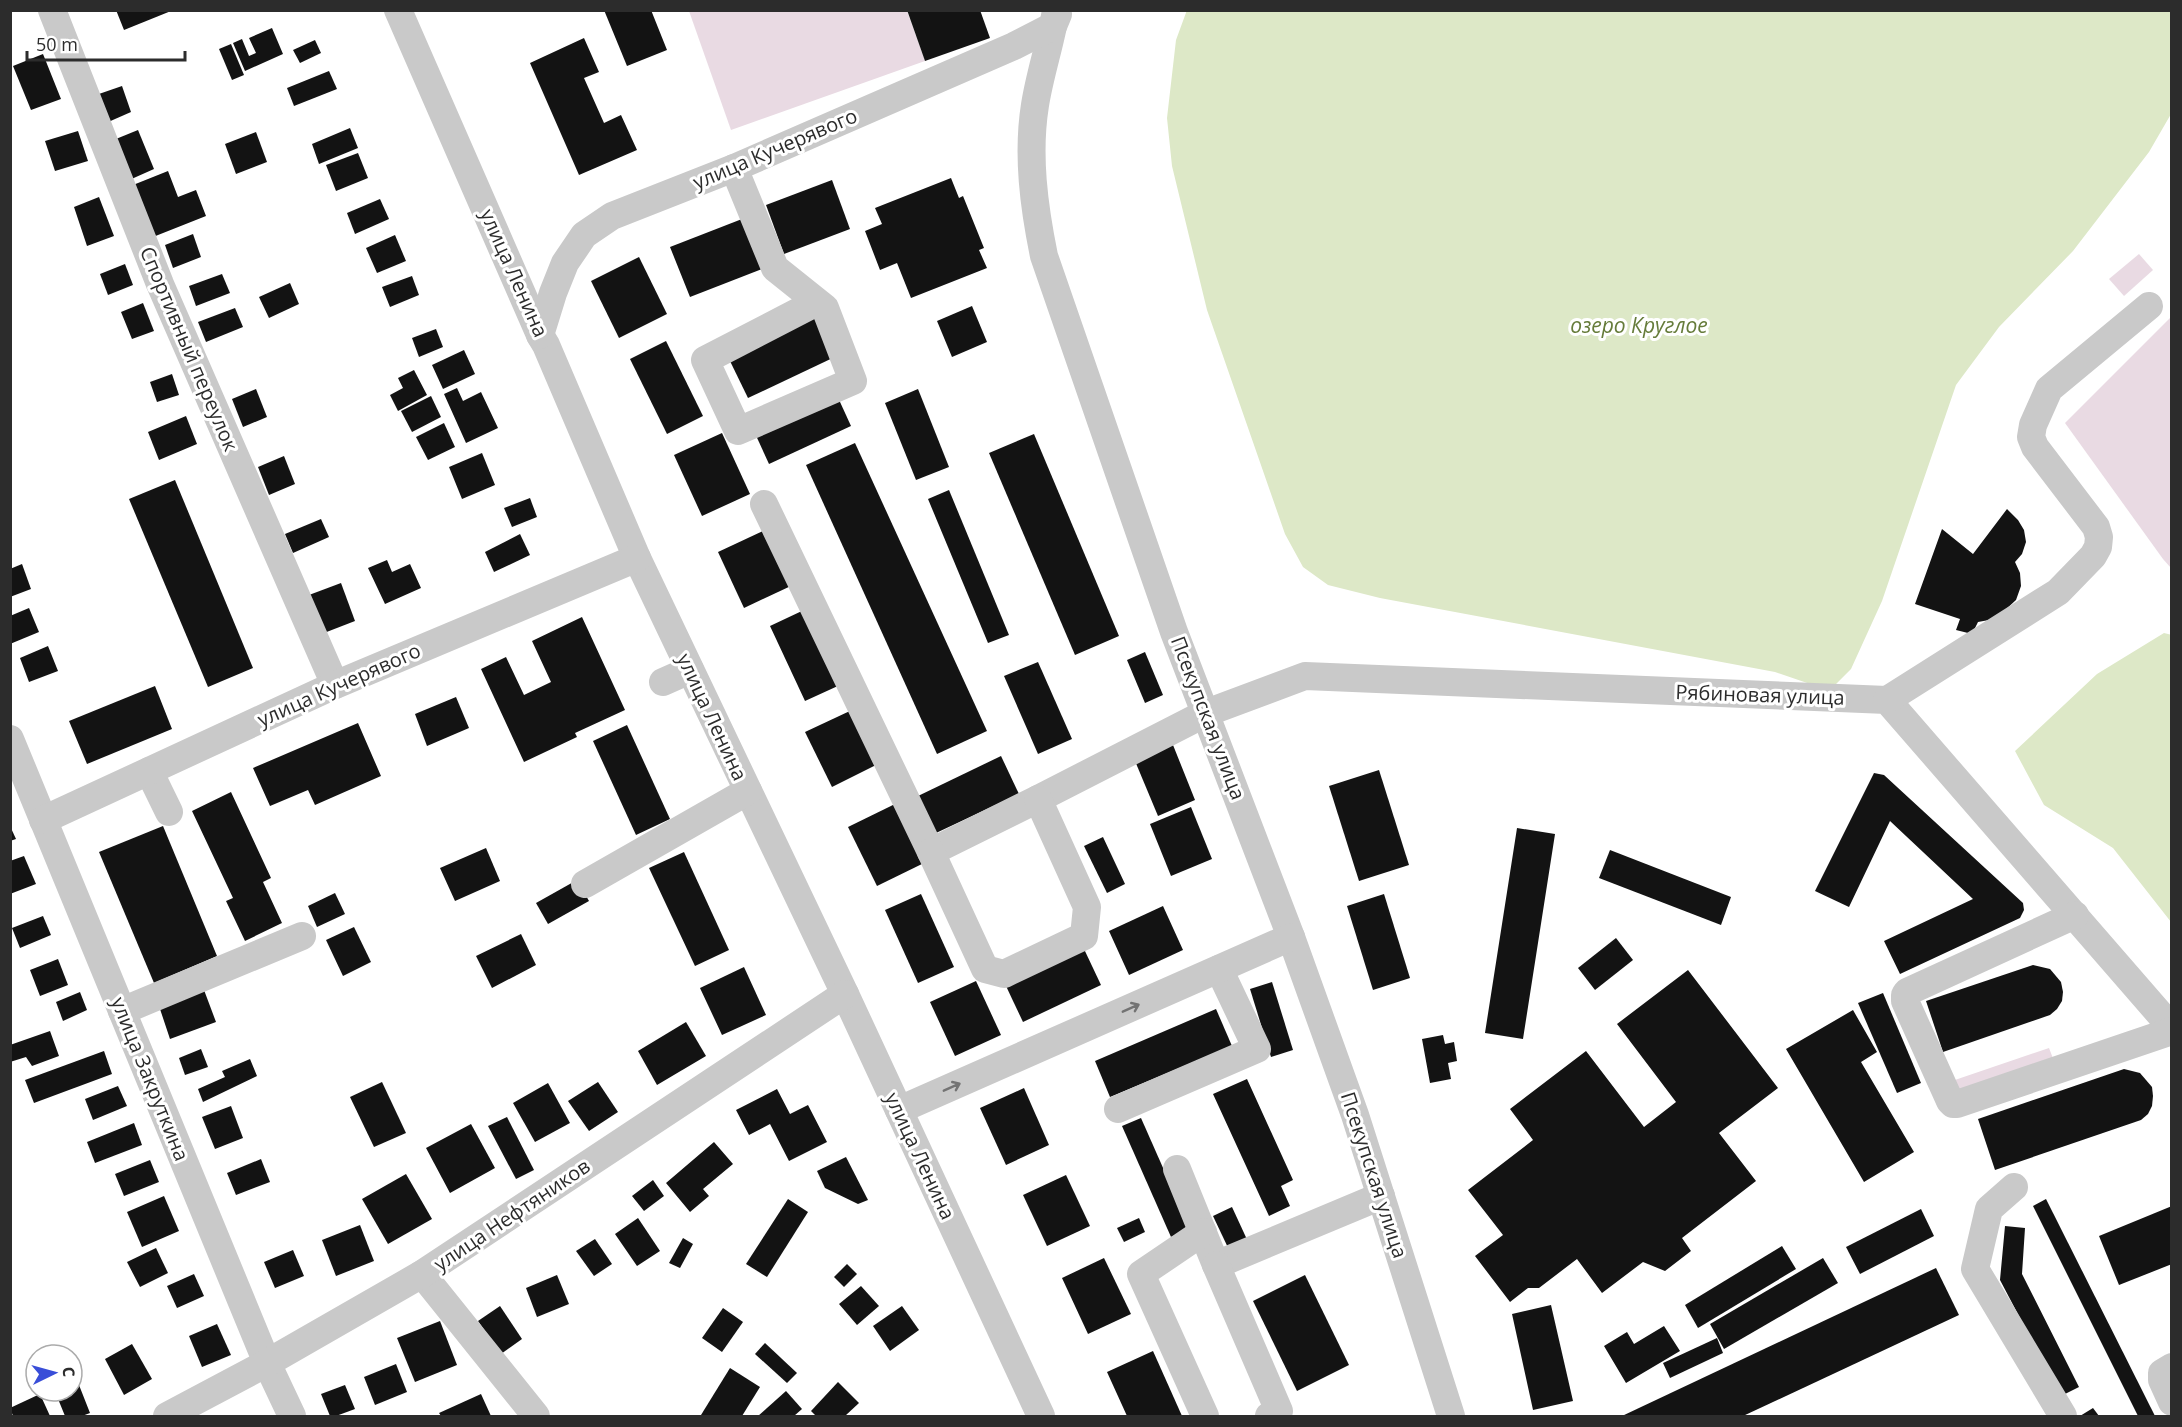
<svg xmlns="http://www.w3.org/2000/svg" width="2182" height="1427" font-family="'Open Sans',sans-serif">
	<style>
		.green { fill: #e9dae3 }
		.water { fill: #dde8c7 }
		.building { fill: #131313 }
		.lines { fill: none; stroke-linecap: round; stroke-linejoin: round }
		.minor { stroke: #c9c9c9; stroke-width: 28 }
		.oneway { stroke: #737373 }
		.labels { text-anchor: middle; stroke-width: 6; stroke-linejoin: round; paint-order: stroke }
		.street-label { font-size: 20px; fill: #2c2c2c; stroke: #fff }
		.water-label { font-size: 21px; font-style: italic; fill: #667c3b; stroke: #fff }
	</style>
	<rect width="100%" height="100%" fill="#fff"/>
	<!-- green -->
	<g class="green">
		<path d="M 689,11 L 907,11 L 925,61 L 731,130 Z"/>
		<path d="M 2139,254 L 2153,270 L 2124,296 L 2109,279 Z"/>
		<path d="M 2171,317 L 2171,568 L 2163,559 L 2065,423 Z"/>
		<path d="M 2049,1048 L 2054,1061 L 1954,1095 L 1949,1082 Z"/>
	</g>
	<!-- water -->
	<g class="water">
		<path d="M 1187,10 L 2171,11 L 2171,114 L 2149,152 L 2073,251 L 1999,327 L 1956,385 L 1882,601 L 1851,669 L 1836,684 L 1816,686 L 1775,672 L 1380,598 L 1328,585 L 1303,567 L 1285,534 L 1207,310 L 1172,166 L 1167,118 L 1176,40 Z"/>
		<path d="M 2164,633 L 2172,635 L 2171,922 L 2113,848 L 2044,805 L 2015,751 L 2097,674 Z"/>
	</g>
	<!-- building -->
	<g class="building">
		<path d="M 116,10 L 171,10 L 171,11 L 124,30 Z"/>
		<path d="M 604,10 L 651,10 L 667,50 L 627,66 Z"/>
		<path d="M 907,10 L 980,10 L 990,38 L 925,61 Z"/>
		<path d="M 272,28 L 283,54 L 245,71 L 233,43 L 242,39 L 249,56 L 256,53 L 249,38 Z"/>
		<path d="M 584,38 L 599,72 L 584,78 L 604,123 L 621,115 L 637,150 L 579,175 L 530,63 Z"/>
		<path d="M 315,40 L 321,53 L 300,63 L 293,50 Z"/>
		<path d="M 231,44 L 244,75 L 232,80 L 219,49 Z"/>
		<path d="M 43,54 L 61,99 L 31,110 L 13,66 Z"/>
		<path d="M 329,71 L 337,89 L 294,106 L 287,88 Z"/>
		<path d="M 122,86 L 131,112 L 106,123 L 96,95 Z"/>
		<path d="M 350,128 L 358,148 L 319,164 L 312,144 Z"/>
		<path d="M 138,130 L 154,169 L 127,181 L 111,141 Z"/>
		<path d="M 78,131 L 88,161 L 55,171 L 45,141 Z"/>
		<path d="M 256,132 L 267,162 L 236,174 L 225,144 Z"/>
		<path d="M 358,153 L 368,178 L 336,191 L 326,165 Z"/>
		<path d="M 168,171 L 178,197 L 196,190 L 206,216 L 153,237 L 133,185 Z"/>
		<path d="M 951,178 L 959,198 L 963,196 L 984,248 L 979,250 L 987,268 L 911,298 L 897,263 L 880,270 L 865,231 L 882,224 L 875,208 Z"/>
		<path d="M 832,180 L 850,229 L 784,254 L 766,205 Z"/>
		<path d="M 99,197 L 114,236 L 87,246 L 74,207 Z"/>
		<path d="M 380,199 L 389,219 L 355,234 L 347,213 Z"/>
		<path d="M 742,219 L 762,269 L 690,297 L 670,247 Z"/>
		<path d="M 193,234 L 201,257 L 173,268 L 165,245 Z"/>
		<path d="M 395,235 L 406,261 L 377,273 L 366,248 Z"/>
		<path d="M 639,257 L 667,314 L 619,338 L 591,281 Z"/>
		<path d="M 125,264 L 133,285 L 108,295 L 100,274 Z"/>
		<path d="M 222,274 L 230,293 L 196,306 L 189,286 Z"/>
		<path d="M 412,276 L 419,295 L 390,307 L 382,287 Z"/>
		<path d="M 290,283 L 299,304 L 269,318 L 259,297 Z"/>
		<path d="M 143,303 L 154,331 L 132,339 L 121,312 Z"/>
		<path d="M 972,306 L 987,342 L 952,357 L 937,321 Z"/>
		<path d="M 235,308 L 243,327 L 206,342 L 198,322 Z"/>
		<path d="M 821,315 L 839,355 L 748,398 L 729,359 Z"/>
		<path d="M 436,329 L 443,347 L 419,357 L 412,338 Z"/>
		<path d="M 666,341 L 703,416 L 667,434 L 630,359 Z"/>
		<path d="M 464,350 L 475,374 L 443,389 L 432,365 Z"/>
		<path d="M 414,370 L 427,395 L 398,411 L 390,395 L 403,388 L 398,378 Z"/>
		<path d="M 172,374 L 179,395 L 157,402 L 150,382 Z"/>
		<path d="M 457,388 L 463,401 L 481,392 L 498,428 L 466,443 L 444,394 Z"/>
		<path d="M 256,389 L 267,417 L 243,427 L 232,399 Z"/>
		<path d="M 918,389 L 949,467 L 916,480 L 885,403 Z"/>
		<path d="M 835,391 L 851,426 L 769,464 L 753,429 Z"/>
		<path d="M 431,396 L 441,417 L 412,432 L 401,411 Z"/>
		<path d="M 186,416 L 197,444 L 159,460 L 148,432 Z"/>
		<path d="M 444,423 L 455,447 L 428,460 L 416,437 Z"/>
		<path d="M 722,433 L 750,494 L 702,516 L 674,455 Z"/>
		<path d="M 1034,434 L 1119,636 L 1075,655 L 989,453 Z"/>
		<path d="M 855,443 L 987,731 L 937,754 L 806,465 Z"/>
		<path d="M 482,453 L 495,485 L 462,499 L 449,467 Z"/>
		<path d="M 284,456 L 295,484 L 269,495 L 258,467 Z"/>
		<path d="M 175,480 L 253,668 L 208,687 L 129,499 Z"/>
		<path d="M 949,490 L 1009,635 L 988,643 L 928,499 Z"/>
		<path d="M 530,498 L 537,517 L 512,527 L 504,508 Z"/>
		<path d="M 2007,509 L 2018,520 L 2024,530 L 2026,542 L 2022,554 L 2015,562 L 2020,573 L 2021,586 L 2016,600 L 2003,612 L 1989,620 L 1978,622 L 1972,634 L 1956,630 L 1960,619 L 1915,604 L 1942,529 L 1973,554 Z"/>
		<path d="M 321,519 L 329,537 L 293,553 L 285,534 Z"/>
		<path d="M 767,529 L 793,585 L 744,608 L 718,552 Z"/>
		<path d="M 520,534 L 530,555 L 494,572 L 485,552 Z"/>
		<path d="M 387,560 L 392,572 L 410,564 L 421,588 L 385,604 L 368,568 Z"/>
		<path d="M 22,564 L 31,589 L 10,597 L 10,569 Z"/>
		<path d="M 341,583 L 355,621 L 324,633 L 309,595 Z"/>
		<path d="M 29,608 L 39,632 L 10,644 L 10,616 Z"/>
		<path d="M 804,610 L 840,685 L 805,701 L 770,626 Z"/>
		<path d="M 582,617 L 625,710 L 575,733 L 577,737 L 524,762 L 481,669 L 506,657 L 524,695 L 551,682 L 532,641 Z"/>
		<path d="M 48,646 L 58,671 L 29,682 L 20,658 Z"/>
		<path d="M 1145,652 L 1163,695 L 1145,703 L 1127,660 Z"/>
		<path d="M 1038,662 L 1072,739 L 1038,754 L 1004,676 Z"/>
		<path d="M 155,686 L 172,729 L 87,764 L 69,721 Z"/>
		<path d="M 456,697 L 469,728 L 427,746 L 415,714 Z"/>
		<path d="M 852,710 L 878,764 L 832,787 L 805,732 Z"/>
		<path d="M 358,723 L 381,776 L 315,805 L 308,790 L 270,806 L 253,768 Z"/>
		<path d="M 627,725 L 670,819 L 636,835 L 593,741 Z"/>
		<path d="M 1173,745 L 1195,800 L 1158,816 L 1135,761 Z"/>
		<path d="M 1001,756 L 1019,794 L 936,833 L 918,796 Z"/>
		<path d="M 1379,770 L 1409,865 L 1359,881 L 1329,786 Z"/>
		<path d="M 1874,773 L 1884,775 L 2023,903 L 2024,910 L 2020,918 L 1900,974 L 1884,941 L 1973,899 L 1890,821 L 1849,907 L 1815,891 Z"/>
		<path d="M 231,792 L 271,878 L 263,882 L 282,923 L 245,941 L 226,901 L 233,898 L 192,811 Z"/>
		<path d="M 895,804 L 924,863 L 877,886 L 848,827 Z"/>
		<path d="M 1191,807 L 1212,859 L 1171,876 L 1150,824 Z"/>
		<path d="M 10,826 L 16,839 L 10,841 Z"/>
		<path d="M 163,826 L 217,956 L 154,983 L 99,852 Z"/>
		<path d="M 1517,828 L 1555,834 L 1523,1039 L 1485,1033 Z"/>
		<path d="M 1103,837 L 1125,884 L 1107,893 L 1084,846 Z"/>
		<path d="M 486,848 L 500,881 L 455,901 L 440,868 Z"/>
		<path d="M 1610,850 L 1731,897 L 1721,925 L 1599,878 Z"/>
		<path d="M 684,852 L 729,950 L 695,966 L 649,868 Z"/>
		<path d="M 24,856 L 36,884 L 10,894 L 10,861 Z"/>
		<path d="M 577,880 L 589,901 L 548,924 L 536,903 Z"/>
		<path d="M 335,893 L 345,914 L 317,927 L 308,906 Z"/>
		<path d="M 921,894 L 954,967 L 918,983 L 885,910 Z"/>
		<path d="M 1384,894 L 1410,978 L 1373,990 L 1347,906 Z"/>
		<path d="M 1163,906 L 1183,950 L 1129,975 L 1109,931 Z"/>
		<path d="M 43,916 L 51,935 L 20,948 L 12,928 Z"/>
		<path d="M 354,927 L 371,962 L 343,976 L 326,940 Z"/>
		<path d="M 521,934 L 536,965 L 492,988 L 476,956 Z"/>
		<path d="M 1616,938 L 1633,960 L 1595,990 L 1578,968 Z"/>
		<path d="M 1084,949 L 1101,985 L 1023,1022 L 1006,986 Z"/>
		<path d="M 58,959 L 68,985 L 40,996 L 30,970 Z"/>
		<path d="M 2033,965 L 2050,969 L 2061,982 L 2063,992 L 2062,1001 L 2057,1009 L 2050,1015 L 1943,1052 L 1926,1001 Z"/>
		<path d="M 744,967 L 766,1015 L 722,1035 L 700,988 Z"/>
		<path d="M 1688,970 L 1778,1088 L 1719,1133 L 1756,1181 L 1682,1238 L 1691,1251 L 1665,1271 L 1643,1262 L 1602,1293 L 1577,1259 L 1539,1288 L 1528,1288 L 1510,1302 L 1475,1256 L 1503,1235 L 1468,1190 L 1533,1140 L 1510,1109 L 1586,1051 L 1644,1127 L 1676,1102 L 1617,1024 Z"/>
		<path d="M 976,981 L 1001,1035 L 955,1056 L 930,1002 Z"/>
		<path d="M 1272,982 L 1293,1050 L 1271,1057 L 1250,989 Z"/>
		<path d="M 204,990 L 216,1022 L 170,1039 L 159,1006 Z"/>
		<path d="M 80,992 L 87,1010 L 63,1021 L 56,1002 Z"/>
		<path d="M 1883,993 L 1921,1083 L 1897,1093 L 1858,1003 Z"/>
		<path d="M 1216,1009 L 1232,1046 L 1110,1097 L 1095,1061 Z"/>
		<path d="M 1853,1010 L 1877,1052 L 1861,1062 L 1914,1152 L 1864,1182 L 1786,1049 Z"/>
		<path d="M 686,1022 L 706,1056 L 657,1085 L 638,1051 Z"/>
		<path d="M 50,1031 L 59,1056 L 32,1066 L 26,1057 L 10,1062 L 10,1045 Z"/>
		<path d="M 1443,1035 L 1445,1044 L 1454,1042 L 1457,1061 L 1448,1063 L 1451,1079 L 1430,1083 L 1422,1039 Z"/>
		<path d="M 201,1049 L 208,1067 L 185,1075 L 179,1058 Z"/>
		<path d="M 104,1051 L 112,1074 L 34,1103 L 25,1080 Z"/>
		<path d="M 250,1059 L 257,1076 L 203,1102 L 198,1089 L 225,1077 L 222,1071 Z"/>
		<path d="M 2124,1069 L 2140,1073 L 2152,1087 L 2153,1096 L 2152,1106 L 2148,1114 L 2141,1120 L 1995,1170 L 1978,1119 Z"/>
		<path d="M 1247,1079 L 1293,1180 L 1281,1186 L 1290,1206 L 1269,1216 L 1213,1094 Z"/>
		<path d="M 382,1082 L 406,1133 L 374,1147 L 350,1097 Z"/>
		<path d="M 598,1082 L 618,1112 L 589,1131 L 568,1101 Z"/>
		<path d="M 548,1083 L 570,1123 L 535,1142 L 513,1103 Z"/>
		<path d="M 118,1086 L 127,1106 L 93,1120 L 85,1099 Z"/>
		<path d="M 1024,1088 L 1049,1145 L 1006,1165 L 980,1108 Z"/>
		<path d="M 777,1089 L 790,1114 L 808,1105 L 827,1142 L 789,1161 L 770,1124 L 749,1135 L 736,1110 Z"/>
		<path d="M 231,1106 L 243,1138 L 215,1149 L 202,1117 Z"/>
		<path d="M 507,1117 L 534,1170 L 516,1179 L 488,1126 Z"/>
		<path d="M 1141,1118 L 1190,1229 L 1171,1237 L 1122,1126 Z"/>
		<path d="M 134,1123 L 142,1145 L 95,1163 L 87,1142 Z"/>
		<path d="M 471,1124 L 495,1168 L 450,1193 L 426,1148 Z"/>
		<path d="M 714,1142 L 733,1164 L 703,1189 L 709,1196 L 690,1212 L 666,1183 Z"/>
		<path d="M 846,1157 L 868,1200 L 858,1204 L 825,1188 L 817,1171 Z"/>
		<path d="M 261,1159 L 270,1182 L 236,1195 L 227,1173 Z"/>
		<path d="M 150,1160 L 159,1182 L 124,1196 L 115,1174 Z"/>
		<path d="M 406,1174 L 432,1219 L 388,1244 L 362,1199 Z"/>
		<path d="M 1066,1175 L 1090,1226 L 1047,1246 L 1023,1195 Z"/>
		<path d="M 653,1180 L 664,1196 L 644,1211 L 632,1196 Z"/>
		<path d="M 164,1196 L 179,1231 L 142,1247 L 127,1212 Z"/>
		<path d="M 788,1199 L 808,1212 L 767,1277 L 746,1264 Z"/>
		<path d="M 2046,1199 L 2155,1416 L 2138,1416 L 2033,1206 Z"/>
		<path d="M 2172,1206 L 2172,1264 L 2119,1285 L 2099,1236 Z"/>
		<path d="M 1232,1207 L 1250,1246 L 1231,1254 L 1213,1216 Z"/>
		<path d="M 1921,1209 L 1934,1236 L 1860,1274 L 1846,1247 Z"/>
		<path d="M 638,1218 L 660,1251 L 637,1266 L 615,1234 Z"/>
		<path d="M 1139,1218 L 1145,1232 L 1124,1242 L 1117,1228 Z"/>
		<path d="M 360,1225 L 374,1261 L 336,1276 L 322,1240 Z"/>
		<path d="M 2005,1226 L 2025,1228 L 2022,1274 L 2079,1387 L 2061,1396 L 2000,1280 Z"/>
		<path d="M 683,1238 L 693,1244 L 680,1268 L 669,1263 Z"/>
		<path d="M 595,1239 L 612,1264 L 594,1276 L 576,1251 Z"/>
		<path d="M 1782,1246 L 1796,1269 L 1698,1328 L 1685,1305 Z"/>
		<path d="M 156,1248 L 168,1273 L 140,1287 L 127,1262 Z"/>
		<path d="M 293,1250 L 304,1276 L 275,1288 L 264,1262 Z"/>
		<path d="M 1104,1258 L 1131,1314 L 1088,1334 L 1062,1278 Z"/>
		<path d="M 1823,1258 L 1838,1283 L 1724,1349 L 1710,1324 Z"/>
		<path d="M 847,1264 L 857,1274 L 844,1287 L 834,1277 Z"/>
		<path d="M 1936,1268 L 1959,1315 L 1743,1416 L 1622,1416 Z"/>
		<path d="M 194,1274 L 204,1296 L 177,1308 L 167,1286 Z"/>
		<path d="M 557,1275 L 569,1304 L 537,1317 L 526,1288 Z"/>
		<path d="M 1305,1275 L 1349,1365 L 1297,1391 L 1253,1301 Z"/>
		<path d="M 861,1286 L 879,1306 L 857,1325 L 839,1304 Z"/>
		<path d="M 1551,1305 L 1573,1401 L 1533,1410 L 1512,1314 Z"/>
		<path d="M 500,1306 L 522,1339 L 501,1354 L 478,1321 Z"/>
		<path d="M 902,1306 L 919,1330 L 890,1351 L 873,1326 Z"/>
		<path d="M 723,1308 L 743,1322 L 722,1352 L 702,1338 Z"/>
		<path d="M 440,1321 L 457,1365 L 415,1382 L 397,1338 Z"/>
		<path d="M 217,1324 L 231,1355 L 202,1367 L 189,1336 Z"/>
		<path d="M 1664,1326 L 1680,1351 L 1626,1383 L 1604,1346 L 1627,1332 L 1634,1344 Z"/>
		<path d="M 1717,1338 L 1723,1353 L 1670,1378 L 1663,1363 Z"/>
		<path d="M 765,1343 L 797,1373 L 787,1383 L 755,1354 Z"/>
		<path d="M 132,1344 L 152,1379 L 124,1395 L 105,1359 Z"/>
		<path d="M 1153,1351 L 1182,1416 L 1127,1416 L 1107,1372 Z"/>
		<path d="M 396,1364 L 407,1392 L 375,1405 L 364,1377 Z"/>
		<path d="M 730,1368 L 760,1387 L 742,1416 L 704,1416 L 701,1415 Z"/>
		<path d="M 838,1382 L 859,1403 L 845,1416 L 816,1416 L 811,1411 Z"/>
		<path d="M 79,1385 L 90,1413 L 82,1416 L 65,1416 L 56,1394 L 72,1391 L 72,1387 Z"/>
		<path d="M 345,1385 L 355,1409 L 336,1416 L 330,1416 L 321,1394 Z"/>
		<path d="M 786,1391 L 802,1409 L 794,1416 L 758,1416 Z"/>
		<path d="M 40,1394 L 50,1416 L 13,1416 L 10,1408 Z"/>
		<path d="M 481,1394 L 491,1416 L 441,1416 L 439,1413 Z"/>
		<path d="M 2093,1408 L 2099,1416 L 2080,1416 Z"/>
	</g>
	<g class="lines">
		<!-- minor -->
		<g class="minor">
			<path d="M 52,10 L 160,284 L 335,685"/>
			<path d="M 398,10 L 540,335 L 546,345 L 637,558 L 845,994 L 1041,1416"/>
			<path d="M 1056,10 C 1051,42 1040,73 1035,105 C 1027,155 1034,207 1044,256 L 1174,632 L 1291,937 L 1355,1115 L 1451,1416"/>
			<path d="M 734,168 L 775,268 L 825,308 L 853,381 L 738,431 L 705,360 L 817,302"/>
			<path d="M 540,335 L 553,293 L 565,263 L 584,235 L 612,216 L 734,168 L 1014,46 L 1053,26 L 1058,14"/>
			<path d="M 764,504 L 931,852 L 1038,799 L 1206,713 L 1305,676 L 1887,700 L 2172,1028"/>
			<path d="M 663,682 L 690,670"/>
			<path d="M 1887,700 L 2058,592 L 2093,556 L 2098,547 L 2099,537 L 2096,527 L 2035,447 L 2031,437 L 2033,425 L 2049,389 L 2149,306"/>
			<path d="M 10,739 L 267,1363 L 292,1416"/>
			<path d="M 149,771 L 169,812"/>
			<path d="M 43,820 L 335,685 L 637,558"/>
			<path d="M 931,852 L 985,969 L 1004,974 L 1084,936 L 1087,907 L 1038,799"/>
			<path d="M 585,884 L 748,791"/>
			<path d="M 2075,915 L 1907,992 L 1905,995 L 1905,1001 L 1950,1101 L 1953,1104 L 1957,1104 L 2172,1031"/>
			<path d="M 122,1011 L 302,936"/>
			<path d="M 1118,1109 L 1257,1049 L 1219,969"/>
			<path d="M 899,1110 L 1291,937"/>
			<path d="M 1177,1169 L 1216,1265 L 1381,1196"/>
			<path d="M 2014,1187 L 1989,1209 L 1975,1269 L 2063,1416"/>
			<path d="M 1203,1232 L 1141,1274 L 1205,1416"/>
			<path d="M 1216,1265 L 1279,1411 L 1269,1416"/>
			<path d="M 422,1274 L 536,1416"/>
			<path d="M 2172,1367 L 2162,1373 L 2162,1380 L 2172,1402"/>
			<path d="M 167,1416 L 267,1363 L 422,1274 L 845,994"/>
		</g>
	</g>
	<!-- one-way arrows -->
	<defs><path id="oneway-shaft" d="M-6 0H5M1.5-3L5.5 0L1.5 3" fill="none" stroke-width="1.6" stroke-linecap="round" stroke-linejoin="round" transform="scale(1.5)"/></defs>
	<g class="oneway">
		<use href="#oneway-shaft" transform="translate(1131 1008) rotate(-24)"/>
		<use href="#oneway-shaft" transform="translate(952 1087) rotate(-24)"/>
	</g>
	<g class="labels">
		<!-- street labels -->
		<g class="street-label">
			<text transform="translate(775 149) rotate(-23)" y="7">улица Кучерявого</text>
			<text transform="translate(514 273) rotate(66)" y="7">улица Ленина</text>
			<text transform="translate(189 349) rotate(67)" y="7">Спортивный переулок</text>
			<text transform="translate(339 685) rotate(-24)" y="7">улица Кучерявого</text>
			<text transform="translate(1760 695) rotate(2)" y="7">Рябиновая улица</text>
			<text transform="translate(712 717) rotate(65)" y="7">улица Ленина</text>
			<text transform="translate(1208 718) rotate(69)" y="7">Псекупская улица</text>
			<text transform="translate(150 1079) rotate(68)" y="7">улица Закруткина</text>
			<text transform="translate(920 1156) rotate(65)" y="7">улица Ленина</text>
			<text transform="translate(1374 1175) rotate(72)" y="7">Псекупская улица</text>
			<text transform="translate(512 1215) rotate(-34)" y="7">улица Нефтяников</text>
		</g>
		<!-- water labels -->
		<g class="water-label">
			<text x="1639" y="333">озеро Круглое</text>
		</g>
	</g>
	<!-- border -->
	<rect width="2182" height="1427" fill="none" stroke="#2c2c2c" stroke-width="24"/>
	<!-- north arrow -->
	<g transform="translate(54 1373) rotate(85)"><circle r="28" fill="#ffffff" stroke="#ababab" stroke-width="1.5"/>
	<path d="M0-4.5L10 22L0 15L-10 22Z" fill="#394ed8"/>
	<text y="-9" font-size="16" font-weight="bold" text-anchor="middle" fill="#2c2c2c">С</text>
	</g>
	<!-- scale -->
	<path d="M27 51v9h158v-9" fill="none" stroke="#2c2c2c" stroke-width="3"/>
	<text x="36" y="51" font-size="18" fill="#2c2c2c" stroke="#ffffff" stroke-width="4.5" paint-order="stroke">50 m</text>
</svg>
